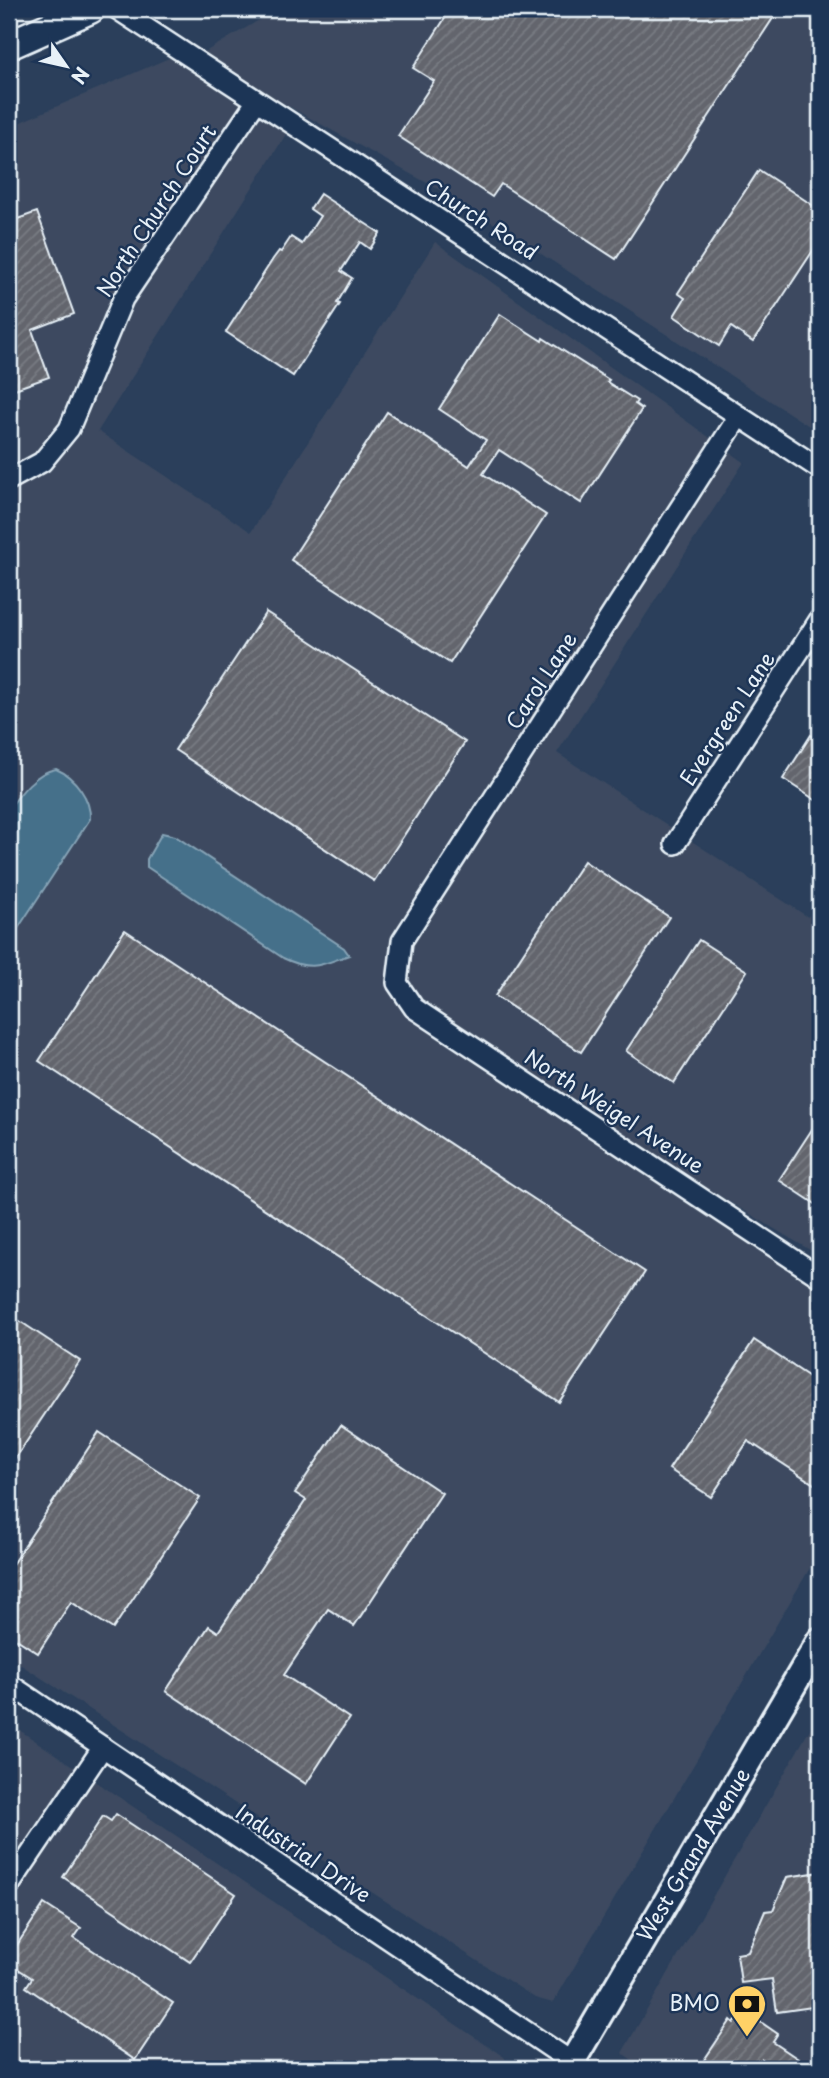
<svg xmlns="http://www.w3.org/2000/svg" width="829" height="2078" font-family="'Playpen Sans',sans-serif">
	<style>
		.built { fill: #3c4a60 }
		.water { fill: #446f8a; stroke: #86a3b6; stroke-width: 2 }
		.building { fill: url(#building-hatch); stroke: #e8f1f8; stroke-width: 2 }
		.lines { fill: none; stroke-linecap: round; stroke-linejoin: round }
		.minor-casing { stroke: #e8f1f8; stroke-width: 24 }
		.major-casing { stroke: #e8f1f8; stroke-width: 30 }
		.highway-casing { stroke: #e8f1f8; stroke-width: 33 }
		.minor { stroke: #1d3557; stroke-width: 19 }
		.major { stroke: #1d3557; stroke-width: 24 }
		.highway { stroke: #1d3557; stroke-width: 28 }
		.labels { text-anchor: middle; stroke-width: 5; stroke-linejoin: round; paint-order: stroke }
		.street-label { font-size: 21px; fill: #e8f1f8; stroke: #1d3557 }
		.poi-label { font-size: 21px; fill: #e8f1f8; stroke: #1d3557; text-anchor: end }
	</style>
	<defs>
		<pattern id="building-hatch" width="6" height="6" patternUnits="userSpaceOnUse" patternTransform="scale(1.75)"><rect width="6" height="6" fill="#63656d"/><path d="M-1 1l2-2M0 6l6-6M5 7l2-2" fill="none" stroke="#797c83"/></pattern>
	</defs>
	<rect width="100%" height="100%" fill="#2b3f5b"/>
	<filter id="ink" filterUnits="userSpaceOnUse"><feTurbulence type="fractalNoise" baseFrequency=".0143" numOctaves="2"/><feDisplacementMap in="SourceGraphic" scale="14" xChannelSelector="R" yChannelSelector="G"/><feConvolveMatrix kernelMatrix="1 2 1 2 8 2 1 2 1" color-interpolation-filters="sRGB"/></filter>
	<g filter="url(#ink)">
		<!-- built -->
		<g class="built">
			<path d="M 278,9 L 820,9 L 820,433 L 454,198 L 198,56 Z"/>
			<path d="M 176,55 L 290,128 L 98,431 L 251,532 L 435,242 L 744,462 L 557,753 L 808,917 L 820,899 L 820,1256 L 654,1157 L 820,1291 L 820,1551 L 553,2003 L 535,1998 L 9,1657 L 9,127 Z"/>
			<path d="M 820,1712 L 820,2069 L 646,2069 L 622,2053 Z"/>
			<path d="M 9,1723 L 504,2057 L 511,2069 L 9,2069 Z"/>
		</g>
		<!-- water -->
		<g class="water">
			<path d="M 56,769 C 75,777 91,799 90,819 L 9,942 L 9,809 C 20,793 36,772 56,769 Z"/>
			<path d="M 162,833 L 175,836 L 344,948 L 349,955 C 321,965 312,972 283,958 L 147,867 L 147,859 Z"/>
		</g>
		<!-- building -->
		<g class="building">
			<path d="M 451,9 L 779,9 L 616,259 L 501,184 L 492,197 L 398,136 L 434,81 L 413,68 Z"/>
			<path d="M 759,170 L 820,210 L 820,240 L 753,342 L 731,327 L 719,346 L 674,316 L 685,298 L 678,293 Z"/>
			<path d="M 320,194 L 380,233 L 370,249 L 360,242 L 341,271 L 352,278 L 337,303 L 340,304 L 293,376 L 226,332 L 273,259 L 279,251 L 281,252 L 291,237 L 302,244 L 320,216 L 310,209 Z"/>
			<path d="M 37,212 L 74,314 L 32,330 L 49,377 L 9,391 L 9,222 Z"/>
			<path d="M 500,314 L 542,341 L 543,338 L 609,380 L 607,382 L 637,401 L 635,404 L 642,409 L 581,503 L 499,450 L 483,474 L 546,515 L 450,663 L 291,560 L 387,412 L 469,466 L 486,440 L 439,409 Z"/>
			<path d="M 266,612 L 465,742 L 374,881 L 175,750 Z"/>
			<path d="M 811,735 L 820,741 L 820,803 L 783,779 Z"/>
			<path d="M 584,861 L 669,917 L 581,1052 L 495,996 Z"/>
			<path d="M 125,930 L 645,1272 L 559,1402 L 39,1061 Z"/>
			<path d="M 699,940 L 747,971 L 674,1083 L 626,1051 Z"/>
			<path d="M 820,1117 L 820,1207 L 779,1180 Z"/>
			<path d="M 9,1314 L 80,1361 L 9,1468 Z"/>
			<path d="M 754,1340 L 820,1384 L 820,1475 L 814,1484 L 748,1441 L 711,1497 L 669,1469 Z"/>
			<path d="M 341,1425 L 442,1493 L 354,1626 L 328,1609 L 284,1675 L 349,1718 L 306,1784 L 166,1691 L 209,1626 L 218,1632 L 306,1500 L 295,1493 Z"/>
			<path d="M 99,1432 L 200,1498 L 113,1629 L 71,1602 L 38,1653 L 9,1634 L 9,1569 Z"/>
			<path d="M 116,1814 L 236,1894 L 190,1962 L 63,1877 L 103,1816 L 111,1821 Z"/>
			<path d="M 820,1872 L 820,2006 L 777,2012 L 772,1979 L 741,1983 L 737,1954 L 748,1952 L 765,1911 L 773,1910 L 787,1877 Z"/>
			<path d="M 44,1904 L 81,1928 L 74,1938 L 173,2003 L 135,2060 L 26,1987 L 32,1978 L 9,1963 L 9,1957 Z"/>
			<path d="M 743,2010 L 778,2034 L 773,2042 L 813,2069 L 778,2069 L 762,2059 L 755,2069 L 698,2069 L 731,2020 L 734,2023 Z"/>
		</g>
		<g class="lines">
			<!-- minor casing -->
			<g class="minor-casing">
				<g id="minor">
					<path d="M 117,9 L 820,469"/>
					<path d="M 739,416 L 402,941 L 397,983 L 414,1008 L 820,1277"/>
					<path d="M 9,480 L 42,462 L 69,429 L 123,299 L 256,102"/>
					<path d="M 675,844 L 820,619"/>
					<path d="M 9,1684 L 582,2069"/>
					<path d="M 9,1886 L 103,1747"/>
				</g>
			</g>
			<!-- major casing -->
			<g class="major-casing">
				<path id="major" d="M 568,2069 L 820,1640"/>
			</g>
			<!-- highway casing -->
			<g class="highway-casing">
				<path id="highway" d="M 9,45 L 90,9"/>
			</g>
			<!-- minor -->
			<use href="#minor" class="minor"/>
			<!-- major -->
			<use href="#major" class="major"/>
			<!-- highway -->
			<use href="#highway" class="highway"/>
		</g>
	</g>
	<!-- icons -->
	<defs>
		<g id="bank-pin" transform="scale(2.0125)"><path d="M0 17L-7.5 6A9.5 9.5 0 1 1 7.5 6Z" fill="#ffd166" stroke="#1d3557"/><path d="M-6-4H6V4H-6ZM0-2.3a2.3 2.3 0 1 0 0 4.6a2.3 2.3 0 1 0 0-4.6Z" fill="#111"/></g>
	</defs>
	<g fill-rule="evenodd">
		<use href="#bank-pin" x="747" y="2004"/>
	</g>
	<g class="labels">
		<!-- street labels -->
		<g class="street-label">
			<text transform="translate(157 211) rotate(-57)" y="7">North Church Court</text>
			<text transform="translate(481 220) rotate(33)" y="7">Church Road</text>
			<text transform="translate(542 681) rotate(-57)" y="7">Carol Lane</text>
			<text transform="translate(728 719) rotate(-57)" y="7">Evergreen Lane</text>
			<text transform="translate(614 1112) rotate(33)" y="7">North Weigel Avenue</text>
			<text transform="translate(303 1854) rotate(34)" y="7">Industrial Drive</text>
			<text transform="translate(694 1855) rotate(-59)" y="7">West Grand Avenue</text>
		</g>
		<!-- poi labels -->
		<g class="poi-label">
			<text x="720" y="2011">BMO</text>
		</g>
	</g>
	<!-- margin -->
	<rect width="829" height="2078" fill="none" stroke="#1d3557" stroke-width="35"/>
	<rect x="18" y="18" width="794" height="2043" fill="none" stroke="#e8f1f8" stroke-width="2.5" filter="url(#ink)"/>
	<!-- north arrow -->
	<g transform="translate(66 66) rotate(124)" stroke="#1d3557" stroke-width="5" paint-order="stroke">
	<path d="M0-5L12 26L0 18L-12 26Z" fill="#e8f1f8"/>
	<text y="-10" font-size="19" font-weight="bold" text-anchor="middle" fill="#e8f1f8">N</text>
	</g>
</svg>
